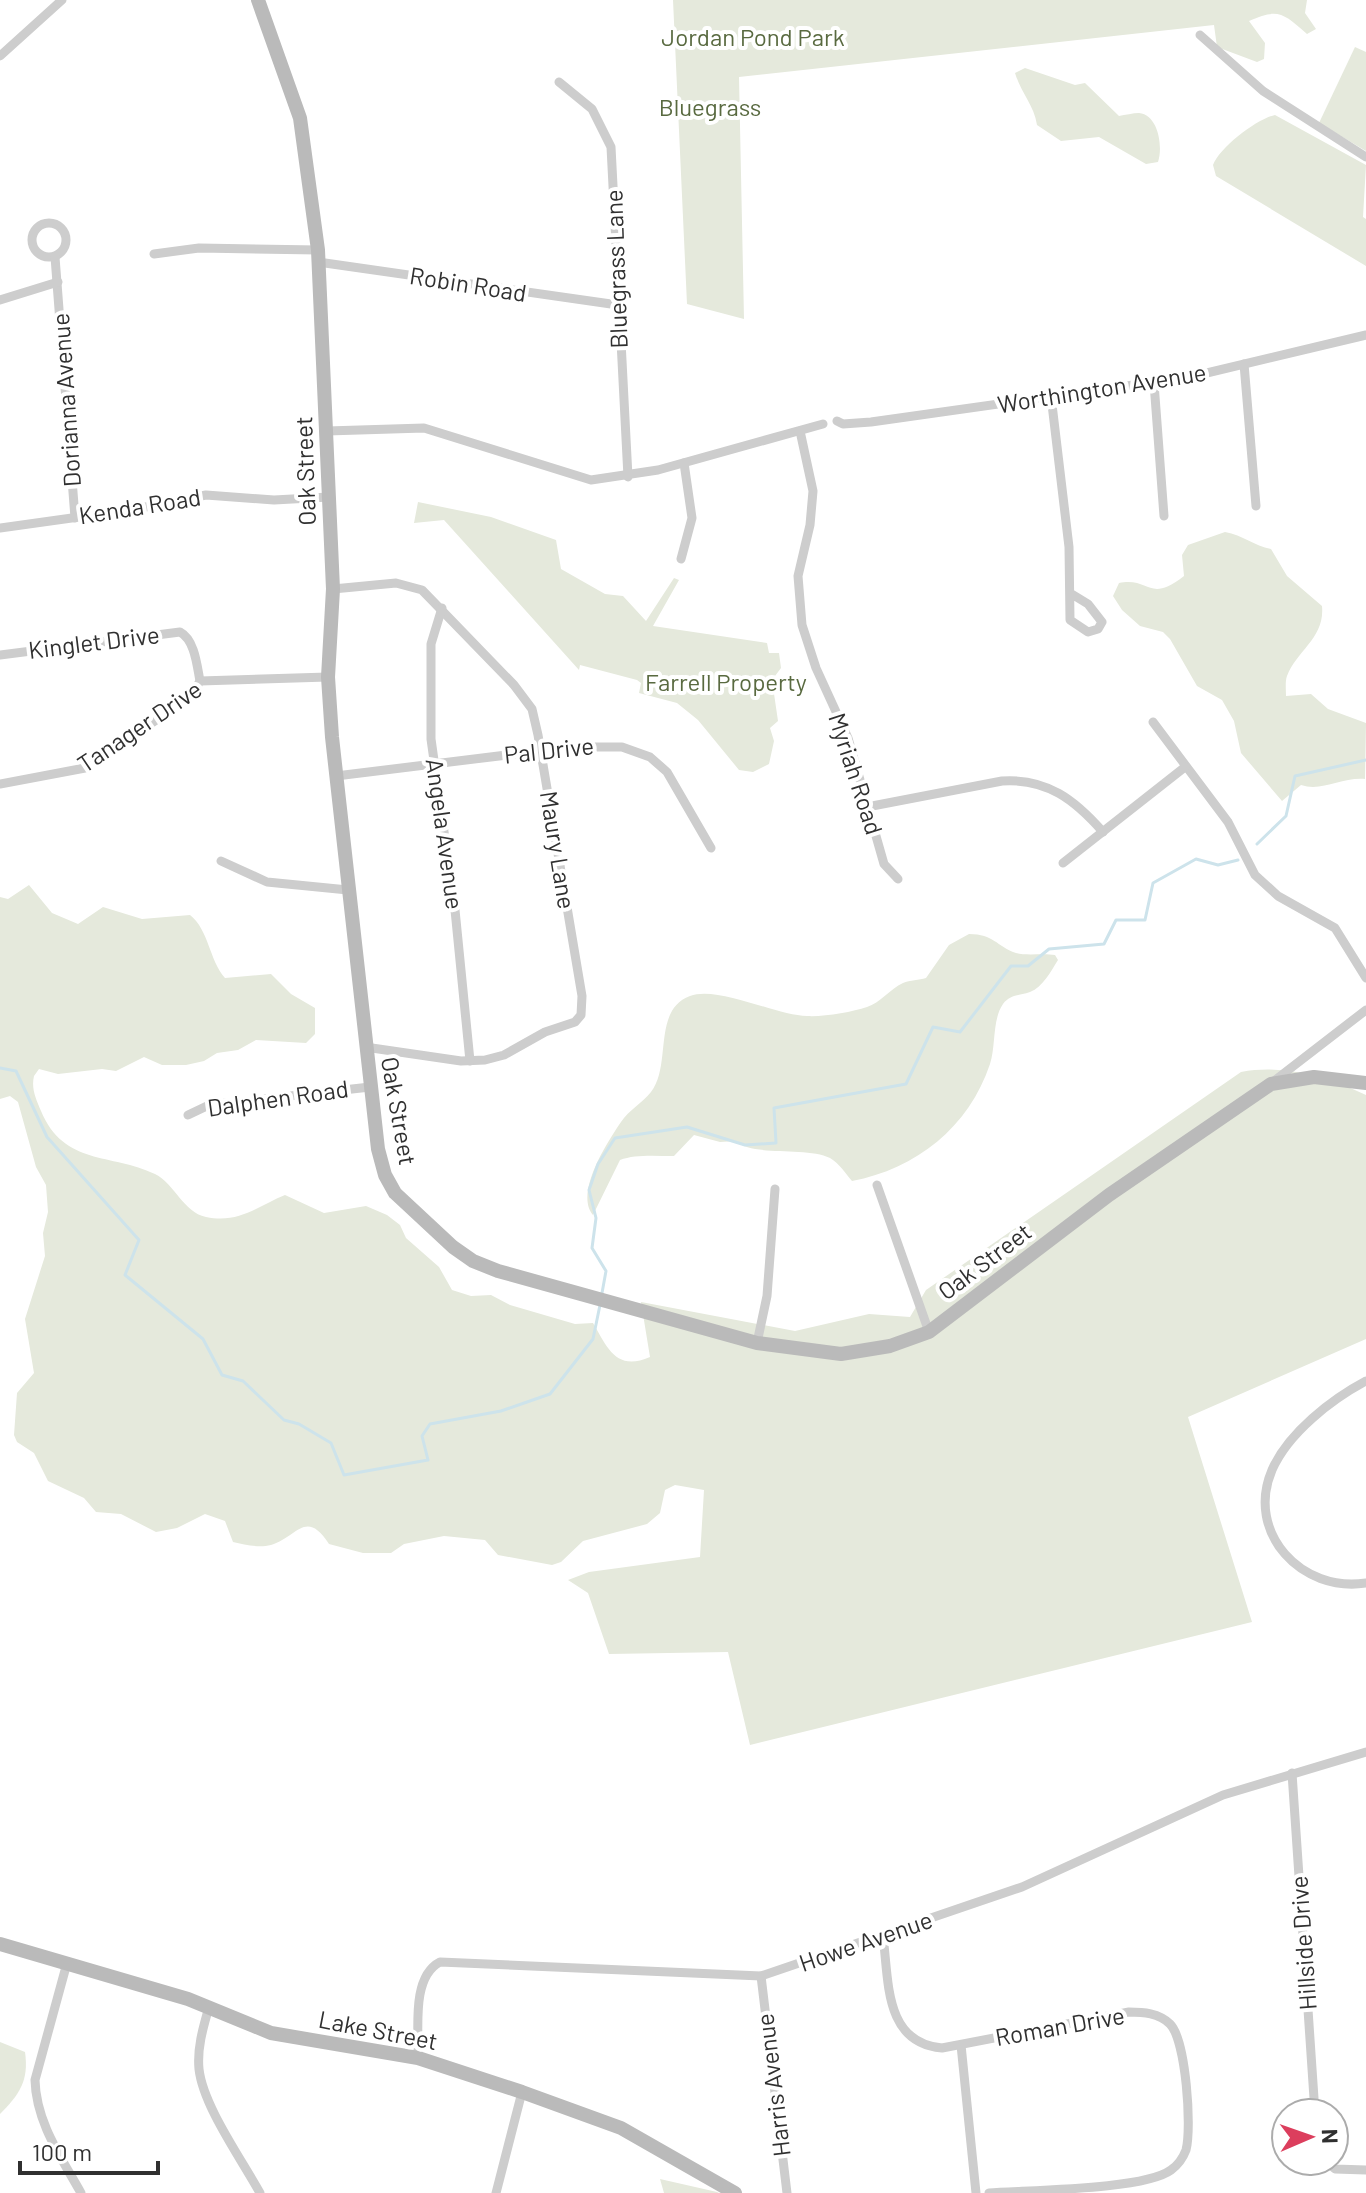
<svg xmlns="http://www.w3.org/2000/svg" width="1366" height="2193" font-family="Barlow,sans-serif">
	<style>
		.green { fill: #e5e9dc }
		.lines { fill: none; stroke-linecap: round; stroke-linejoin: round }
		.stream { stroke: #cde3eb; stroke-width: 3 }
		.street { stroke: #cdcdcd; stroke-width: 9 }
		.secondary { stroke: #bababa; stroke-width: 14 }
		.labels { text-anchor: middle; stroke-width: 8; stroke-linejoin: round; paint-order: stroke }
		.park-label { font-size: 24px; fill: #596a40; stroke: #fff }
		.street-label { font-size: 24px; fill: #303030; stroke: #fff }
	</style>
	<rect width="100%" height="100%" fill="#fff"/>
	<!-- green -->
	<g class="green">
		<path d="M 673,0 L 1307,0 L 1305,13 L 1316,29 L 1307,34 C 1283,13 1278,8 1249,21 L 1265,43 L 1264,59 L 1257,62 L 1217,47 L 1214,25 L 739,77 L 744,319 L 687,304 Z"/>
		<path d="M 1355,47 L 1366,52 L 1366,151 L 1319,123 Z"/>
		<path d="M 1025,68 L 1075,85 L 1085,83 L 1119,116 C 1125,115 1133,113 1139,113 C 1159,115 1163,148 1158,162 L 1146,164 L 1099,137 L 1061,141 L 1037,125 C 1034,105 1021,93 1015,73 Z"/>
		<path d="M 1275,115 L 1366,165 L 1363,217 L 1366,219 L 1366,266 L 1216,176 L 1213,165 C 1220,147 1257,119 1275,115 Z"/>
		<path d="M 418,502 L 491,517 L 556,540 L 561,569 L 605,594 L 623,596 L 646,621 L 674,578 L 679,580 L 653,626 L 767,643 L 769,653 L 779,653 L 781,668 L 772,680 L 778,721 L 770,728 L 774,741 L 769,764 L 753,772 L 739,770 L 698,720 L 677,703 L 639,693 L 641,683 L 637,680 L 580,665 L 579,670 L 444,520 L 414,523 Z"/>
		<path d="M 1225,532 C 1243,535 1254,546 1271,549 L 1287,576 L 1322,606 C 1325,638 1297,650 1287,676 C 1285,681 1286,690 1286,696 L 1311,694 L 1328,709 L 1366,723 L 1365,779 C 1342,777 1322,792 1301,785 L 1282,801 L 1241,753 L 1234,721 L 1222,700 L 1197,686 L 1170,639 L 1163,632 L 1140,626 L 1122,610 L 1113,596 L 1119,583 C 1151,577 1148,604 1184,576 L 1182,555 L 1188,545 Z"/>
		<path d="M 29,885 L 52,913 L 78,924 L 103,907 L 142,919 L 190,915 C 209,930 209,960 225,978 L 271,974 L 291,994 L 315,1008 L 315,1034 L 306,1043 L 256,1040 L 238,1050 L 217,1053 L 204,1061 L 186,1065 L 162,1065 L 144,1057 L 116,1071 L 102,1069 L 58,1074 L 39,1069 L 34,1076 C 31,1089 36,1099 41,1111 C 64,1166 111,1153 155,1174 C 175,1184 183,1212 206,1217 C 239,1224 258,1206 285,1195 L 324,1213 L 366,1206 L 387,1215 L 400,1225 L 406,1238 L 439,1267 L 452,1290 L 471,1296 L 491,1295 L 510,1305 L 575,1324 L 593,1323 C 607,1347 616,1372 650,1357 L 641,1302 L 795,1331 L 869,1314 L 910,1317 L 926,1290 L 1241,1072 C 1285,1064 1326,1077 1366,1095 L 1366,1339 L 1188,1417 L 1252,1622 L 750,1745 L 728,1652 L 609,1654 L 588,1593 L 568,1580 L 589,1572 L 700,1557 L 704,1490 L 675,1485 L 665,1490 L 660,1513 L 647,1524 L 583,1541 L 561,1562 L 552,1565 L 498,1555 L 485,1540 L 444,1536 L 404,1544 L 391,1553 L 363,1553 L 329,1544 C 306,1508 297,1537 271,1545 C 259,1548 245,1545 233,1542 L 225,1521 L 205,1514 L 177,1528 L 156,1532 L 121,1514 L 96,1512 L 84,1498 L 48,1481 L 34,1453 L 17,1442 L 14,1435 L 17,1393 L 34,1373 L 25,1319 L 45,1256 L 43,1233 L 48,1212 L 46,1185 L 36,1167 L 18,1102 L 10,1096 L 0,1099 L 0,897 L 8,899 Z"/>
		<path d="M 969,934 C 994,934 996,946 1016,953 C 1027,956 1043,953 1055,955 L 1058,960 C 1051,971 1043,987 1030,992 C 1019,996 1011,994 1003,1004 C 992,1020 996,1046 990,1064 C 969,1127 916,1169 852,1181 C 846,1174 839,1163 830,1158 C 807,1146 750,1157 737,1141 L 720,1142 L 694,1135 L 674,1156 C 656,1156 635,1154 620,1160 L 593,1215 C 574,1193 608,1141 621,1122 C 629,1110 642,1103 651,1092 C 672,1065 652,1010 690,996 C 717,985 778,1016 807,1016 C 824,1017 852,1012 867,1007 C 880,1003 890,989 903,983 C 910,980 919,980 926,978 L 949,945 Z"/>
		<path d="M 0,2042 L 25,2052 C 29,2080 20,2094 0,2114 Z"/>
		<path d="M 660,2179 L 717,2192 L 719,2193 L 664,2193 Z"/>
	</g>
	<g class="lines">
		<!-- stream -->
		<g class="stream">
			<path d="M 1257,844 L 1286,816 L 1295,776 L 1366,760"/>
			<path d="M 0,1068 L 16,1071 L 47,1137 L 139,1240 L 125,1275 L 203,1339 L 222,1375 L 243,1381 L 284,1420 L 299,1424 L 331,1443 L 344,1475 L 428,1460 L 422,1436 L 430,1424 L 501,1411 L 550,1394 L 593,1339 L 600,1305"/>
			<path d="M 602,1293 L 606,1271 L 592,1248 L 596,1218 L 589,1190 L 598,1164 L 615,1138 L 687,1127 L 745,1145 L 776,1143 L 774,1108 L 906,1084 L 933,1027 L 960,1032 L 1011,966 L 1028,966 L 1049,949 L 1104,944 L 1116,920 L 1145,920 L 1153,883 L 1196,859 L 1218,865 L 1238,860"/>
		</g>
		<!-- street -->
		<g class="street">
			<path d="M 1200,35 L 1263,91 L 1366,157"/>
			<path d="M 0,56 L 62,0"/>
			<path d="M 559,82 L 592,109 L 611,147 L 628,477"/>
			<circle cx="49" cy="240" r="17"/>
			<path d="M 154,254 L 199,248 L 318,250"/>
			<path d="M 55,257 L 75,518"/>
			<path d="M 318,262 L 618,305"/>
			<path d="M 0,300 L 58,282"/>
			<path d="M 1244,364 L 1256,506"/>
			<path d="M 1154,383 L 1164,516"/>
			<path d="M 1051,396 L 1069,547 L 1070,620 L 1088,632 L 1098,629 L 1102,622 L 1088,604 L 1070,593"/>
			<path d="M 837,421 L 843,424 L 871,422 L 1190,377 L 1366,335"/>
			<path d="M 327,431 L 424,428 L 591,480 L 658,470 L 823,424"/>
			<path d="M 800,431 L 813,491 L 810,525 L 798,576 L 802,625 L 816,668 L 848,738 L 884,864 L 898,879"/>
			<path d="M 0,528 L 136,509 L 206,495 L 274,500 L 329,497"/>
			<path d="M 681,559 L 692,518 L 684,463"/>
			<path d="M 333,589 L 396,583 L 422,590 L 514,685 L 532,709 L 538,735 L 582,996 L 581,1015 L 575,1022 L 545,1032 L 504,1055 L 485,1060 L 461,1061 L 365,1047"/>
			<path d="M 442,608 L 431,644 L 431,739 L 455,910 L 470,1061"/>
			<path d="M 0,655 L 180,632 C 195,640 197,666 200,681"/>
			<path d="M 1153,722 L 1228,822 L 1255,875 L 1278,896 L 1335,928 L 1366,978"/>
			<path d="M 336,776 L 572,747 L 622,747 L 650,757 L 667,772 L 711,848"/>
			<path d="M 0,784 L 85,768 L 180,704 L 194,692 L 200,681 L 328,677"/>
			<path d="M 867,807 L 1002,781 C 1047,778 1075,800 1103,832"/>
			<path d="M 221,861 L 267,882 L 348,890"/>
			<path d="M 1063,863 L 1185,767"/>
			<path d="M 1274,1081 L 1366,1010"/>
			<path d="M 188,1115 L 209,1105 L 370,1087"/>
			<path d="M 877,1185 L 929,1332"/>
			<path d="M 757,1343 L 767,1296 L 775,1189"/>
			<path d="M 1366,1381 C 1332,1399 1288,1433 1272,1470 C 1245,1533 1302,1593 1366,1583"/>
			<path d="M 1292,1773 L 1315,2113"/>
			<path d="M 883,1936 C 889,1981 884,2043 942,2048 L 1129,2012 C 1143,2012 1159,2013 1170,2024 C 1186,2040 1192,2128 1186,2150 C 1183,2158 1178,2165 1171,2170 C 1144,2190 1028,2190 989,2193"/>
			<path d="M 67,1963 L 35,2080 C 36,2122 61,2157 81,2193"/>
			<path d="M 761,1976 L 787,2193"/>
			<path d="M 209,2007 C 203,2028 197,2048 199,2069 C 203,2106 242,2160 260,2193"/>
			<path d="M 961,2045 L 976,2193"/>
			<path d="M 418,2058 C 419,2030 411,1977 440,1962 L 761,1976 L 1022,1887 L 1223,1795 L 1366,1752"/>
			<path d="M 1326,2161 L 1335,2169 L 1366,2170"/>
			<path d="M 496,2193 L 522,2092"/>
		</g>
		<!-- secondary -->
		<g class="secondary">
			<path d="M 258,0 L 300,118 L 318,250 L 333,589 L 328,677 L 332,737 L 378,1149 L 385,1175 L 395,1193 L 453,1247 L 473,1261 L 498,1271 L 757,1343 L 841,1354 L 890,1346 L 929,1332 L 1109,1195 L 1271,1084 L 1314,1077 L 1366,1083"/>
			<path d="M 0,1944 L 188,1999 L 271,2033 L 418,2058 L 522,2092 L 621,2128 L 735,2193"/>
		</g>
	</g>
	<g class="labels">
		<!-- park labels -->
		<g class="park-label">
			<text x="753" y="46">Jordan Pond Park</text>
			<text x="710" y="116">Bluegrass</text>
			<text x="726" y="691">Farrell Property</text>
		</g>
		<!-- street labels -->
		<g class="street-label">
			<text transform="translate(617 269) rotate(-92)" y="8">Bluegrass Lane</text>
			<text transform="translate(468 285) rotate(9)" y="8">Robin Road</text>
			<text transform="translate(1102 389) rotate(-9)" y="8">Worthington Avenue</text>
			<text transform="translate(67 400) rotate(-94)" y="8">Dorianna Avenue</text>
			<text transform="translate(306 471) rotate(-92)" y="8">Oak Street</text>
			<text transform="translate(140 507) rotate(-9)" y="8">Kenda Road</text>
			<text transform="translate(94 643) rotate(-7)" y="8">Kinglet Drive</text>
			<text transform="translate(140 727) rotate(-34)" y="8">Tanager Drive</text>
			<text transform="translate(549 751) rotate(-6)" y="8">Pal Drive</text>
			<text transform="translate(855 774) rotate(72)" y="8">Myriah Road</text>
			<text transform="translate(444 834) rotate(82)" y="8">Angela Avenue</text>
			<text transform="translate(557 850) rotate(81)" y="8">Maury Lane</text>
			<text transform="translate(278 1099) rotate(-8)" y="8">Dalphen Road</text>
			<text transform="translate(398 1111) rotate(80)" y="8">Oak Street</text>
			<text transform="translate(985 1262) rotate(-37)" y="8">Oak Street</text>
			<text transform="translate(866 1942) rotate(-19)" y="8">Howe Avenue</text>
			<text transform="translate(1304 1943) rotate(-94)" y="8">Hillside Drive</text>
			<text transform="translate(1060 2027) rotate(-10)" y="8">Roman Drive</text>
			<text transform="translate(378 2031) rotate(11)" y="8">Lake Street</text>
			<text transform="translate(774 2085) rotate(-97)" y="8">Harris Avenue</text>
		</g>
	</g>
	<!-- north arrow -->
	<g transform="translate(1310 2137) rotate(88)"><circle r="38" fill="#ffffff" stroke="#acacac" stroke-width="2"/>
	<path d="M0-6L14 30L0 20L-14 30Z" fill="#dc3e5d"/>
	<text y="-12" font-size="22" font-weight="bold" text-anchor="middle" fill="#303030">N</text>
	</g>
	<!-- scale -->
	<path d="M20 2161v12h138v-12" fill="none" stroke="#303030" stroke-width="4"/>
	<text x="32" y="2161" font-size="24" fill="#303030" stroke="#ffffff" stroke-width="6" paint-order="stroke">100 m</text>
</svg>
